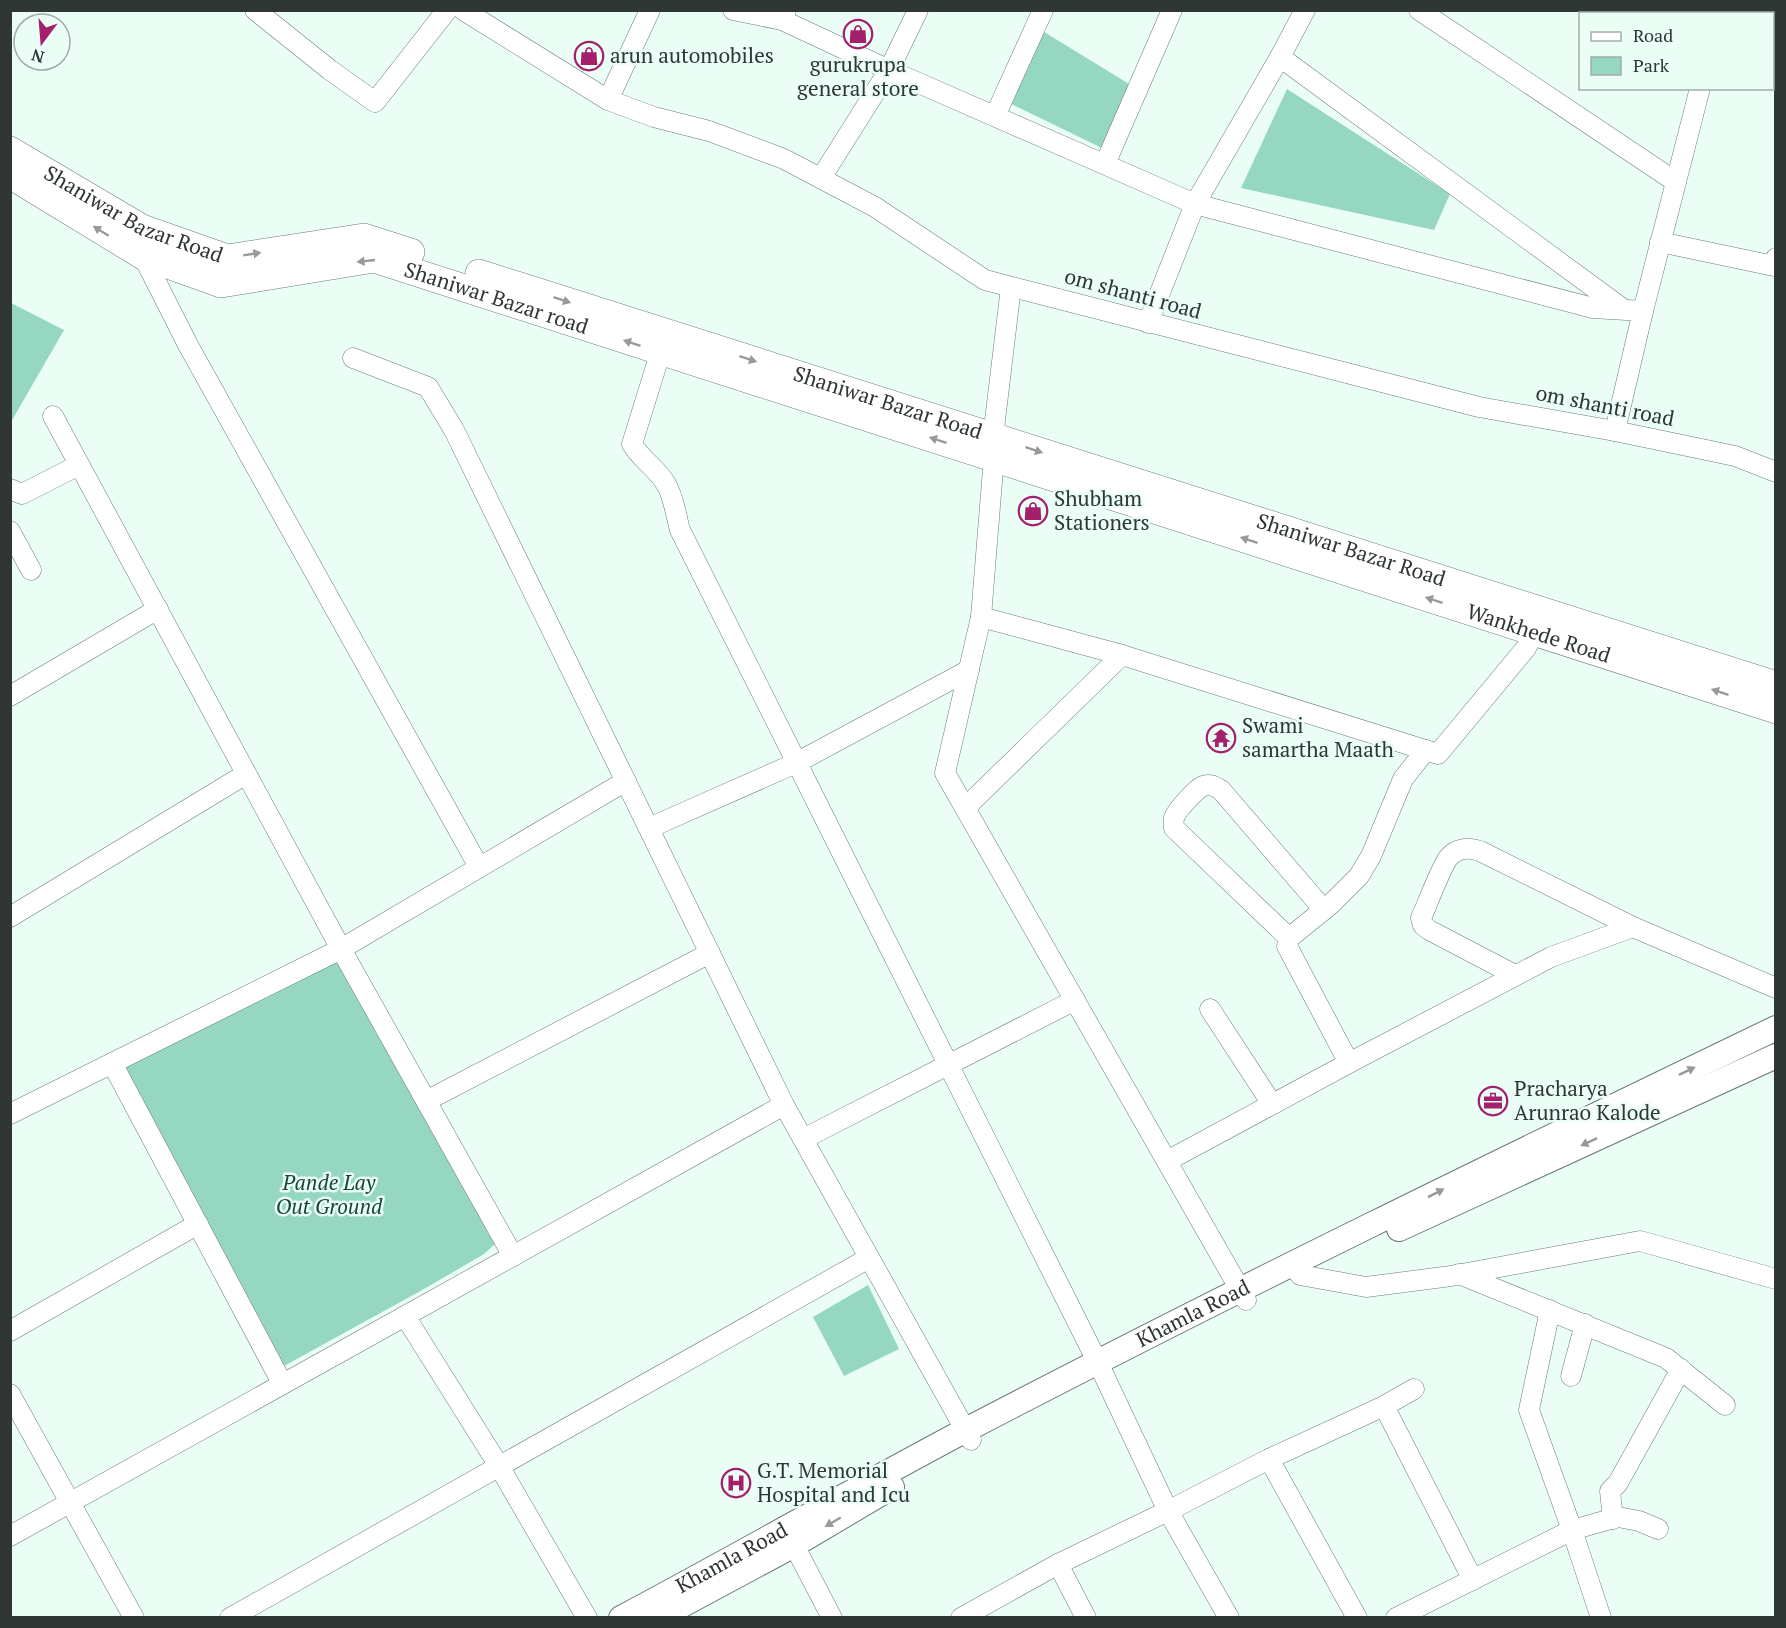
<svg xmlns="http://www.w3.org/2000/svg" width="1786" height="1628" font-family="'PT Serif',serif">
	<style>
		.green { fill: #96d7c1 }
		.lines { fill: none; stroke-linecap: round; stroke-linejoin: round }
		.minor-casing { stroke: #6b7c76; stroke-width: 21 }
		.tertiary-casing { stroke: #6b7c76; stroke-width: 26 }
		.secondary-casing { stroke: #6b7c76; stroke-width: 28 }
		.minor { stroke: #fff; stroke-width: 20 }
		.tertiary { stroke: #fff; stroke-width: 24 }
		.secondary { stroke: #fff; stroke-width: 27 }
		.oneway { fill: #979a9a }
		.labels { text-anchor: middle; stroke-width: 5; stroke-linejoin: round; paint-order: stroke }
		.poi-label { font-size: 21px; fill: #2f3634; stroke: #eafef6; text-anchor: start }
		.street-label { font-size: 21px; fill: #2f3634; stroke: #eafef6 }
		.park-label { font-size: 21px; font-style: italic; fill: #184739; stroke: #eafef6 }
	</style>
	<rect width="100%" height="100%" fill="#eafef6"/>
	<!-- green -->
	<g class="green">
		<path d="M 1036,27 L 1134,87 L 1104,149 L 1003,100 Z"/>
		<path d="M 1287,89 L 1450,194 L 1434,230 L 1241,188 Z"/>
		<path d="M 11,303 L 64,330 L 11,422 Z"/>
		<path d="M 335,958 L 497,1242 L 484,1254 L 424,1289 L 284,1366 L 243,1297 L 121,1066 Z"/>
		<path d="M 868,1285 L 899,1349 L 844,1376 L 813,1317 Z"/>
	</g>
	<g class="lines">
		<!-- minor casing -->
		<g class="minor-casing">
			<g id="minor">
				<path d="M 255,10 L 330,70 L 375,102 L 447,10"/>
				<path d="M 463,10 L 608,100"/>
				<path d="M 650,10 L 608,100 L 654,117 L 709,131 L 784,159 L 875,207 L 985,280 L 1479,407 L 1615,431 L 1735,456 L 1776,472"/>
				<path d="M 733,10 L 782,20"/>
				<path d="M 786,10 L 782,20 L 889,70 L 1195,204 L 1280,57"/>
				<path d="M 1305,10 L 1280,57 L 1623,309"/>
				<path d="M 1419,10 L 1676,182"/>
				<path d="M 1638,10 L 1643,14"/>
				<path d="M 1716,14 L 1717,10"/>
				<path d="M 995,116 L 1043,10"/>
				<path d="M 1105,164 L 1172,10"/>
				<path d="M 821,178 L 889,70 L 918,10"/>
				<path d="M 1660,242 L 1774,266 L 1776,258"/>
				<path d="M 143,256 L 188,345 L 479,867"/>
				<path d="M 1011,287 L 993,437 L 994,457 L 981,617 L 945,773 L 1246,1300"/>
				<path d="M 1643,311 L 1700,88"/>
				<path d="M 1148,323 L 1195,204 L 1593,308 L 1643,311 L 1615,431"/>
				<path d="M 664,341 L 632,444 C 642,461 656,467 666,484 C 674,497 676,516 680,530 L 1101,1369 L 1168,1511 L 1058,1564 L 961,1618"/>
				<path d="M 353,358 L 428,387 L 454,430 L 784,1105 L 971,1440"/>
				<path d="M 53,416 L 341,949 L 513,1256"/>
				<path d="M 10,489 L 22,494 L 79,465"/>
				<path d="M 10,531 L 31,570"/>
				<path d="M 981,617 L 1122,655 L 1438,754 L 1526,648 L 1534,632"/>
				<path d="M 10,696 L 158,609"/>
				<path d="M 1426,750 L 1403,779 L 1371,856 L 1359,876 L 1331,904 L 1289,938 L 1287,946 L 1349,1063 L 1551,957 L 1633,927 L 1776,988"/>
				<path d="M 965,808 L 1122,655"/>
				<path d="M 649,828 L 796,763 L 969,670"/>
				<path d="M 10,917 L 246,774"/>
				<path d="M 1289,938 L 1174,828 C 1174,824 1173,822 1174,818 C 1176,811 1196,789 1203,786 C 1210,783 1216,787 1221,790 L 1324,910"/>
				<path d="M 1515,975 L 1429,930 L 1423,925 L 1421,918 C 1427,905 1442,865 1449,857 C 1457,848 1469,847 1480,851 L 1633,927"/>
				<path d="M 1210,1009 L 1272,1104"/>
				<path d="M 112,1063 L 282,1383"/>
				<path d="M 426,1101 L 710,953"/>
				<path d="M 10,1114 L 341,949 L 626,781"/>
				<path d="M 803,1139 L 1075,1000"/>
				<path d="M 1167,1161 L 1349,1063"/>
				<path d="M 1459,1274 L 1666,1358 L 1725,1405"/>
				<path d="M 1300,1275 L 1366,1287 L 1451,1276 L 1640,1241 L 1776,1279"/>
				<path d="M 1550,1310 L 1529,1410 L 1572,1530 L 1618,1517 L 1639,1521 L 1658,1529"/>
				<path d="M 405,1316 L 499,1466 L 587,1618"/>
				<path d="M 10,1331 L 198,1224"/>
				<path d="M 1571,1376 L 1585,1324"/>
				<path d="M 10,1394 L 134,1618"/>
				<path d="M 1384,1406 L 1473,1580"/>
				<path d="M 1269,1459 L 1357,1618"/>
				<path d="M 1613,1519 L 1610,1491 L 1618,1483 L 1681,1369"/>
				<path d="M 10,1536 L 784,1105"/>
				<path d="M 794,1545 L 832,1618"/>
				<path d="M 1058,1564 L 1086,1618"/>
				<path d="M 230,1618 L 869,1258"/>
				<path d="M 1229,1618 L 1168,1511 L 1269,1459 L 1384,1406 L 1414,1389"/>
				<path d="M 1396,1618 L 1572,1530 L 1601,1618"/>
			</g>
		</g>
		<!-- tertiary casing -->
		<g class="tertiary-casing">
			<g id="tertiary">
				<path d="M 1399,1229 L 1776,1056"/>
				<path id="s1" d="M 621,1618 C 736,1557 849,1492 964,1431 C 1232,1291 1504,1159 1776,1028"/>
				<path d="M 658,1618 L 794,1545 L 892,1487"/>
			</g>
		</g>
		<!-- secondary casing -->
		<g class="secondary-casing">
			<g id="secondary">
				<path id="s2" d="M 10,150 L 142,228 L 227,258 L 364,237 L 411,252"/>
				<path id="s3" d="M 10,175 L 143,256 L 221,284 L 374,259 L 1776,710"/>
				<path id="s4" d="M 479,273 L 1776,685"/>
			</g>
		</g>
		<!-- minor -->
		<use href="#minor" class="minor"/>
		<!-- tertiary -->
		<use href="#tertiary" class="tertiary"/>
		<!-- secondary -->
		<use href="#secondary" class="secondary"/>
	</g>
	<!-- one-way arrows -->
	<defs><path id="oneway-solid" d="M-6-.8H1V-3.2L6.5 0L1 3.2V.8H-6Z" transform="scale(1.5)"/></defs>
	<g class="oneway">
		<use href="#oneway-solid" transform="translate(101 231) rotate(-148)"/>
		<use href="#oneway-solid" transform="translate(252 254) rotate(-9)"/>
		<use href="#oneway-solid" transform="translate(366 261) rotate(174)"/>
		<use href="#oneway-solid" transform="translate(562 300) rotate(18)"/>
		<use href="#oneway-solid" transform="translate(632 343) rotate(-162)"/>
		<use href="#oneway-solid" transform="translate(748 359) rotate(18)"/>
		<use href="#oneway-solid" transform="translate(938 440) rotate(-162)"/>
		<use href="#oneway-solid" transform="translate(1034 450) rotate(18)"/>
		<use href="#oneway-solid" transform="translate(1249 540) rotate(-162)"/>
		<use href="#oneway-solid" transform="translate(1434 600) rotate(-162)"/>
		<use href="#oneway-solid" transform="translate(1720 692) rotate(-162)"/>
		<use href="#oneway-solid" transform="translate(1687 1071) rotate(-26)"/>
		<use href="#oneway-solid" transform="translate(1589 1142) rotate(155)"/>
		<use href="#oneway-solid" transform="translate(1436 1193) rotate(-27)"/>
		<use href="#oneway-solid" transform="translate(833 1522) rotate(150)"/>
	</g>
	<!-- icons -->
	<defs>
		<g id="shop-ring" transform="scale(1.5)"><circle r="9.5" fill="#eafef6" stroke="#a41f6c" stroke-width="1.5"/><path d="M-5-2.5h2.3a2.7 3.5 0 0 1 5.4 0H5L5.5 6h-11ZM-1.5-2.5h3a1.5 2.3 0 0 0-3 0Z" fill="#a41f6c"/></g>
		<g id="temple-ring" transform="scale(1.5)"><circle r="9.5" fill="#eafef6" stroke="#a41f6c" stroke-width="1.5"/><path d="M0-6L5-2H3V0L6.5 2.5H4V6H1.5V3h-3V6H-4V2.5H-6.5L-3 0V-2H-5Z" fill="#a41f6c"/></g>
		<g id="office-ring" transform="scale(1.5)"><circle r="9.5" fill="#eafef6" stroke="#a41f6c" stroke-width="1.5"/><path d="M-6-3h4V-5.5h4V-3h4V5H-6ZM-1-4.5V-3h2v-1.5ZM-6 0V1H6V0Z" fill="#a41f6c"/></g>
		<g id="hospital-ring" transform="scale(1.5)"><circle r="9.5" fill="#eafef6" stroke="#a41f6c" stroke-width="1.5"/><path d="M-5-5h3v3.5h4V-5h3V5h-3V1.5h-4V5h-3Z" fill="#a41f6c"/></g>
	</defs>
	<g fill-rule="evenodd">
		<use href="#shop-ring" x="858" y="34"/>
		<use href="#shop-ring" x="589" y="56"/>
		<use href="#shop-ring" x="1033" y="511"/>
		<use href="#temple-ring" x="1221" y="738"/>
		<use href="#office-ring" x="1493" y="1101"/>
		<use href="#hospital-ring" x="736" y="1483"/>
	</g>
	<g class="labels">
		<!-- poi labels -->
		<g class="poi-label">
			<text x="610" y="63">arun automobiles</text>
			<text x="858" y="72" text-anchor="middle">gurukrupa<tspan x="858" dy="24">general store</tspan></text>
			<text x="1054" y="506">Shubham<tspan x="1054" dy="24">Stationers</tspan></text>
			<text x="1242" y="733">Swami<tspan x="1242" dy="24">samartha Maath</tspan></text>
			<text x="1514" y="1096">Pracharya<tspan x="1514" dy="24">Arunrao Kalode</tspan></text>
			<text x="757" y="1478">G.T. Memorial<tspan x="757" dy="24">Hospital and Icu</tspan></text>
		</g>
		<!-- street labels -->
		<g class="street-label">
			<text dy="7" stroke="none"><textPath href="#s2" startOffset="140">Shaniwar Bazar Road</textPath></text>
			<text transform="translate(1133 294) rotate(15)" y="7">om shanti road</text>
			<text dy="7" stroke="none"><textPath href="#s3" startOffset="522">Shaniwar Bazar road</textPath></text>
			<text dy="7" stroke="none"><textPath href="#s4" startOffset="429">Shaniwar Bazar Road</textPath></text>
			<text transform="translate(1605 406) rotate(11)" y="7">om shanti road</text>
			<text dy="7" stroke="none"><textPath href="#s4" startOffset="915">Shaniwar Bazar Road</textPath></text>
			<text dy="7" stroke="none"><textPath href="#s3" startOffset="1617">Wankhede Road</textPath></text>
			<text dy="7" stroke="none"><textPath href="#s1" startOffset="648">Khamla Road</textPath></text>
			<text dy="7" stroke="none"><textPath href="#s1" startOffset="126">Khamla Road</textPath></text>
		</g>
		<!-- park labels -->
		<g class="park-label">
			<text x="329" y="1190">Pande Lay<tspan x="329" dy="24">Out Ground</tspan></text>
		</g>
	</g>
	<!-- border -->
	<rect width="1786" height="1628" fill="none" stroke="#2f3634" stroke-width="24"/>
	<!-- legend -->
	<rect x="1579" y="12" width="195" height="78" fill="#eafef6" stroke="#9faea8" stroke-width="1.5"/>
	<rect x="1591" y="32" width="30" height="9" fill="#ffffff" stroke="#9faea8" stroke-width="1.5"/>
	<text x="1633" y="42" font-size="18" fill="#2f3634">Road</text>
	<rect x="1591" y="57" width="30" height="18" fill="#96d7c1" stroke="#9faea8" stroke-width="1.5"/>
	<text x="1633" y="72" font-size="18" fill="#2f3634">Park</text>
	<!-- north arrow -->
	<g transform="translate(42 42) rotate(196)"><circle r="28" fill="#eafef6" stroke="#9faea8" stroke-width="1.5"/>
	<path d="M0-4.5L10 22L0 15L-10 22Z" fill="#a41f6c"/>
	<text y="-9" font-size="16" font-weight="bold" text-anchor="middle" fill="#2f3634">N</text>
	</g>
</svg>
